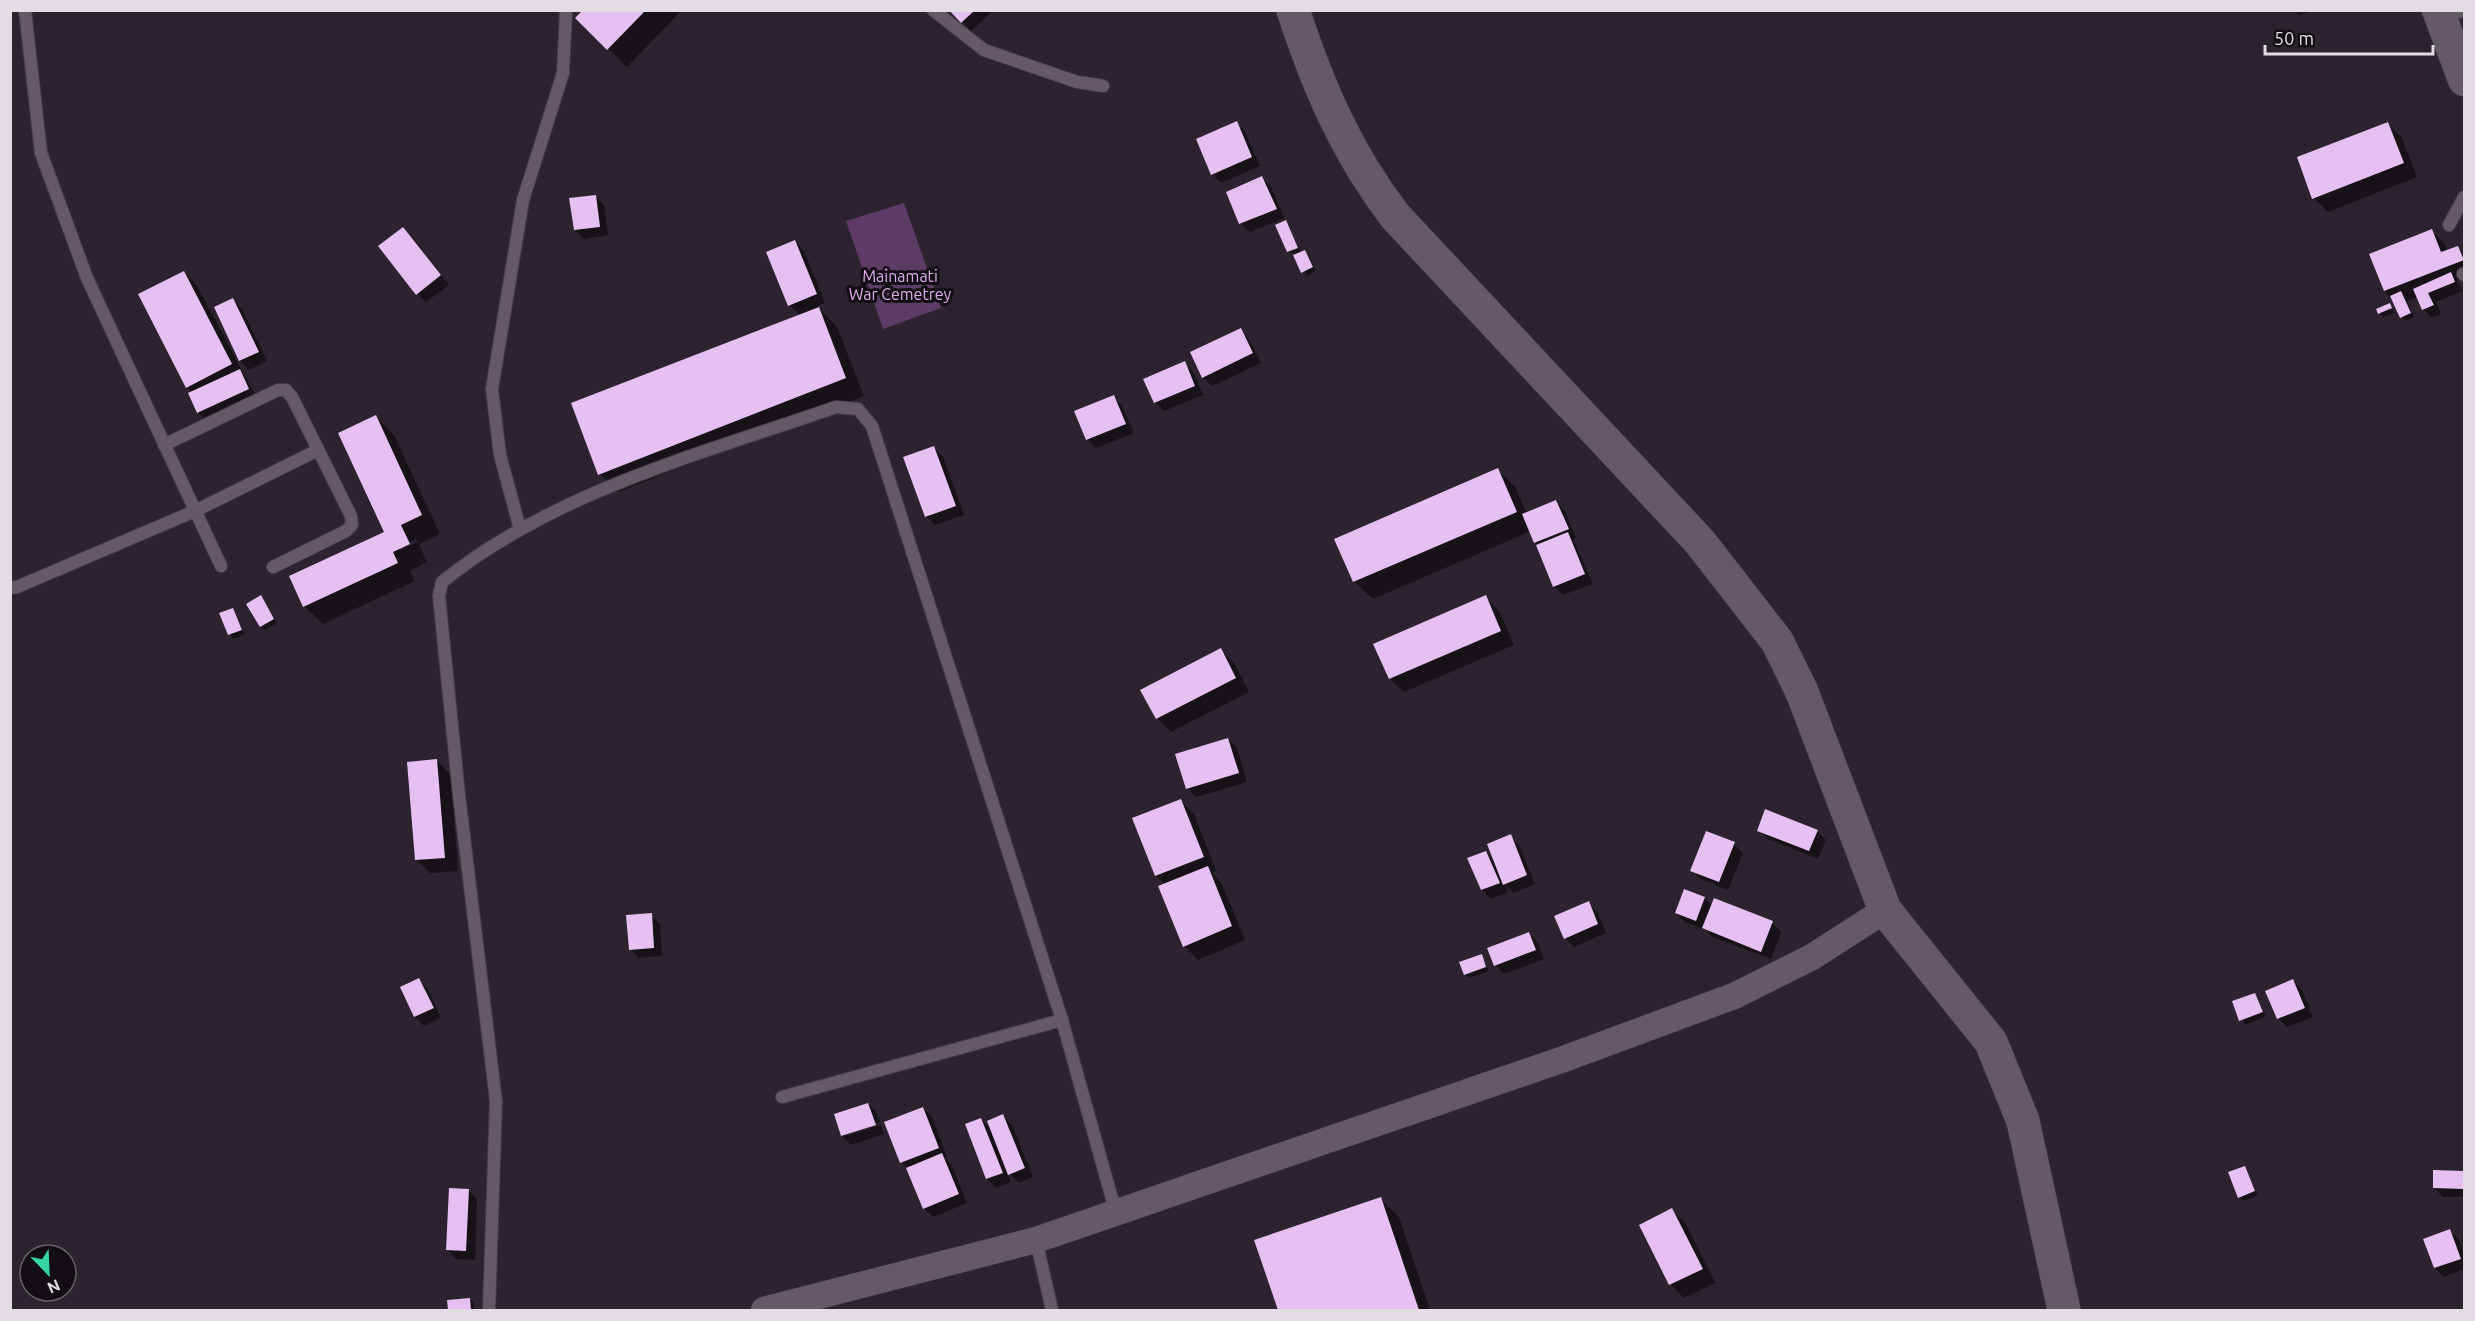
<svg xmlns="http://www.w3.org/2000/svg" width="2475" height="1321" font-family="Ubuntu,sans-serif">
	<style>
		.green { fill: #5c3b66 }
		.shadow { fill: #0007; fill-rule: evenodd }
		.building { fill: #e7c0f3 }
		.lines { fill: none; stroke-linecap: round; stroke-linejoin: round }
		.service-casing { stroke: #453e47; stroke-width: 14 }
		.minor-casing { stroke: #453e47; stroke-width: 27 }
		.tertiary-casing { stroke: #453e47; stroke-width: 33 }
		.secondary-casing { stroke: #453e47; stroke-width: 34 }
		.service { stroke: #635a66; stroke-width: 12 }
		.minor { stroke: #635a66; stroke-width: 26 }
		.tertiary { stroke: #635a66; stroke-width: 32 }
		.secondary { stroke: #635a66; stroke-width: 33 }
		.labels { text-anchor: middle; stroke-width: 6; stroke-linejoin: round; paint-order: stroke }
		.park-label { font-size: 16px; fill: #e1acf1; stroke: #120e13 }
	</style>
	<rect width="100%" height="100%" fill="#2b232e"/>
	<!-- green -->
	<path class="green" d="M 904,203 L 941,308 L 883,329 L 846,221 Z"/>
	<!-- shadow -->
	<g class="shadow">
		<path d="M 585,10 L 682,10 L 627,67 L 577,18 Z"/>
		<path d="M 951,10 L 994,10 L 971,31 Z"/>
		<path d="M 2294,10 L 2312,10 L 2299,16 Z"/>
		<path d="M 1237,123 L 1245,132 L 1260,166 L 1221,183 L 1212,174 Z"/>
		<path d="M 2388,124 L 2402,138 L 2417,177 L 2328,212 L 2314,198 Z"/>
		<path d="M 1262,178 L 1271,187 L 1284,218 L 1250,232 L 1241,224 L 1228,193 Z"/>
		<path d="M 595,196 L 604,205 L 608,235 L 584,239 L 575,230 Z"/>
		<path d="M 1286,222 L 1301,253 L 1304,252 L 1309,256 L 1316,271 L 1307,276 L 1295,254 L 1288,251 Z"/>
		<path d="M 2432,231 L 2445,244 L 2448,251 L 2458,248 L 2464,254 L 2464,278 L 2457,281 L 2463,291 L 2436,302 L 2441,314 L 2432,318 L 2423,309 L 2418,297 L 2407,301 L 2414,317 L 2405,321 L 2385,290 Z"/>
		<path d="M 412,238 L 449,285 L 426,302 L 418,294 Z"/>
		<path d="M 795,242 L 804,251 L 825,303 L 817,306 L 837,327 L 864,396 L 618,492 L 600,474 L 800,315 L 789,305 Z"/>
		<path d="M 184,272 L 197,286 L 257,398 L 207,421 L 198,412 L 190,394 L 193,393 L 187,387 Z"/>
		<path d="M 233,300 L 242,309 L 267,361 L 249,370 L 240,361 L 216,308 Z"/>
		<path d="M 2389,305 L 2395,313 L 2383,317 L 2379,313 Z"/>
		<path d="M 1240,330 L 1249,339 L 1261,363 L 1212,386 L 1203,377 Z"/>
		<path d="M 1184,363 L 1193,372 L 1203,395 L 1164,411 L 1155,402 Z"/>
		<path d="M 1114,397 L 1122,406 L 1134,433 L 1096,448 L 1087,439 Z"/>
		<path d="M 376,417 L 394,435 L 440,534 L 419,544 L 427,562 L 410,571 L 415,581 L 323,624 L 304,606 L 386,532 ZM 416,539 L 418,542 L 400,550 L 400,547 Z"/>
		<path d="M 934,448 L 943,457 L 964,515 L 935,525 L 926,516 Z"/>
		<path d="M 1498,470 L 1516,488 L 1527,514 L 1556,502 L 1565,511 L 1576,538 L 1573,539 L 1593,584 L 1563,595 L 1554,586 L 1531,531 L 1373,599 L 1354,581 Z"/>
		<path d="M 261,597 L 277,623 L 265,630 L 261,626 Z"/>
		<path d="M 1485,597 L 1499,611 L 1514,645 L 1404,692 L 1390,679 L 1375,645 Z"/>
		<path d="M 232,609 L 245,634 L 233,639 L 221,614 Z"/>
		<path d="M 1221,650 L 1234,663 L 1249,692 L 1171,732 L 1157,718 Z"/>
		<path d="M 1228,739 L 1237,748 L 1247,782 L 1196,797 L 1187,788 Z"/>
		<path d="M 437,761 L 451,775 L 458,871 L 430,873 L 416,859 Z"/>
		<path d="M 1180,800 L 1194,814 L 1216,871 L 1212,873 L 1221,882 L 1245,940 L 1198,960 L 1184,946 L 1166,885 L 1156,876 L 1134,819 Z"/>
		<path d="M 1759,830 L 1817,831 L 1826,840 L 1818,859 L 1768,839 Z"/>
		<path d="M 1510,836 L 1519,845 L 1535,884 L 1513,893 L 1505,884 L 1508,892 L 1491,899 L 1482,890 L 1486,853 L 1495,862 Z"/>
		<path d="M 1734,844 L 1743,853 L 1728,890 L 1701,879 L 1692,871 Z"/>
		<path d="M 1704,898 L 1712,906 L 1715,900 L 1773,923 L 1781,932 L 1771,959 L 1713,937 L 1706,930 L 1685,922 L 1676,913 Z"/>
		<path d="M 1588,903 L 1597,912 L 1606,933 L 1574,947 L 1565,938 Z"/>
		<path d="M 651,915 L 660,924 L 662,956 L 639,958 L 630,949 Z"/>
		<path d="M 1529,934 L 1538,943 L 1544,959 L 1504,974 L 1495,965 Z"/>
		<path d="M 1481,956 L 1489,971 L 1469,978 L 1465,974 Z"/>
		<path d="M 419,980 L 428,989 L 441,1018 L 424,1026 L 415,1017 L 402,988 Z"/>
		<path d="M 2293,981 L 2302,990 L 2313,1017 L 2287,1027 L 2278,1018 Z"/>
		<path d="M 2255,994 L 2266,1016 L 2245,1025 L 2234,1002 Z"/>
		<path d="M 868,1104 L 877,1113 L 880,1122 L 846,1133 L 846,1136 L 881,1125 L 884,1134 L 851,1145 L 842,1136 L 836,1115 Z"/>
		<path d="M 923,1108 L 932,1117 L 947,1157 L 944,1157 L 951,1164 L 967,1203 L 933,1217 L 924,1208 L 908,1169 L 901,1162 Z"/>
		<path d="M 1003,1116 L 1012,1125 L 1033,1177 L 1019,1183 L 1006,1171 L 1011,1182 L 996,1188 L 987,1179 L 967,1125 L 981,1119 L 993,1131 Z"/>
		<path d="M 2244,1167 L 2258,1195 L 2243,1201 L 2239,1197 Z"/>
		<path d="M 2435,1171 L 2464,1172 L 2464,1197 L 2443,1197 L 2434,1188 Z"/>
		<path d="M 468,1190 L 477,1199 L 475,1260 L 456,1259 L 447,1250 Z"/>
		<path d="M 1380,1199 L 1399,1217 L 1430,1310 L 1279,1310 L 1256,1241 Z"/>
		<path d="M 1672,1210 L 1686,1224 L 1715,1283 L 1684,1298 L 1670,1284 Z"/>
		<path d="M 2450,1231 L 2459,1240 L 2464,1255 L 2464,1269 L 2444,1277 L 2435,1268 L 2425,1240 Z"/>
		<path d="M 470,1299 L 474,1304 L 474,1310 L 449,1310 L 449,1301 Z"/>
	</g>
	<!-- building -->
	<g class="building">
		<path d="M 583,10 L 646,10 L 607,50 L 575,18 Z"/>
		<path d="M 949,10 L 975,10 L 961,23 Z"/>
		<path d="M 1237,121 L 1252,157 L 1211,175 L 1196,139 Z"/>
		<path d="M 2388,122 L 2404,163 L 2312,199 L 2297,157 Z"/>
		<path d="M 1262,176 L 1277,209 L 1239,224 L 1226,192 Z"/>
		<path d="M 596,195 L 600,227 L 574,230 L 569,198 Z"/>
		<path d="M 1286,220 L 1298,248 L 1287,252 L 1275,225 Z"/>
		<path d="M 403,227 L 441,275 L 416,295 L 378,246 Z"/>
		<path d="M 2432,229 L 2441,252 L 2458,246 L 2464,260 L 2384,291 L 2369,254 Z"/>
		<path d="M 795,240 L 817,294 L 788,306 L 766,252 Z"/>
		<path d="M 1305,250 L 1313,267 L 1301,273 L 1293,255 Z"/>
		<path d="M 184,271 L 232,364 L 186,388 L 138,294 Z"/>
		<path d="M 2451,272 L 2455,282 L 2428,293 L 2434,305 L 2422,310 L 2413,289 Z"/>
		<path d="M 2401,291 L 2411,313 L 2400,318 L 2390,296 Z"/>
		<path d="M 233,298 L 259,352 L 239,361 L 214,307 Z"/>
		<path d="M 2390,303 L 2392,308 L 2378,314 L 2376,309 Z"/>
		<path d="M 819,307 L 846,378 L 598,475 L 571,403 Z"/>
		<path d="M 1241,328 L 1253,353 L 1202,378 L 1190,352 Z"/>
		<path d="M 1185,361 L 1195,386 L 1154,403 L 1143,379 Z"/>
		<path d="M 240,369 L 249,389 L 197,413 L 188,393 Z"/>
		<path d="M 1114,395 L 1126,424 L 1086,440 L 1074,411 Z"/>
		<path d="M 376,415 L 422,515 L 401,525 L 410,544 L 393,552 L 398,563 L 303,607 L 289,576 L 384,532 L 338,433 Z"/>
		<path d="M 934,446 L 956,506 L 925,517 L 903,457 Z"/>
		<path d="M 1498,468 L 1517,512 L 1353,582 L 1334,539 Z"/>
		<path d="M 1556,500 L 1569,529 L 1534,543 L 1522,514 Z"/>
		<path d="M 1568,532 L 1585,574 L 1553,587 L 1536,545 Z"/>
		<path d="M 261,595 L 274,619 L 260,627 L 246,604 Z"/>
		<path d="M 1486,595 L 1501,631 L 1389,679 L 1373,644 Z"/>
		<path d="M 233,608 L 242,630 L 228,635 L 219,613 Z"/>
		<path d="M 1221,648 L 1236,678 L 1156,719 L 1140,690 Z"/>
		<path d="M 1228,738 L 1239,773 L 1186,789 L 1175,754 Z"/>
		<path d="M 437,759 L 445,858 L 415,860 L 407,762 Z"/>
		<path d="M 1181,799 L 1204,857 L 1155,876 L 1132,818 Z"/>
		<path d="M 1765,809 L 1818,830 L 1809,851 L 1757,831 Z"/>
		<path d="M 1706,831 L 1735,842 L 1719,882 L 1690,871 Z"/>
		<path d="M 1511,834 L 1527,875 L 1503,885 L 1487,844 Z"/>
		<path d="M 1486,851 L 1500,883 L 1481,890 L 1467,858 Z"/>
		<path d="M 1208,866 L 1232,926 L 1183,947 L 1158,886 Z"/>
		<path d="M 1684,889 L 1705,897 L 1696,921 L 1675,913 Z"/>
		<path d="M 1714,898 L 1773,921 L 1761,952 L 1702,928 Z"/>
		<path d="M 1589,901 L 1598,924 L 1564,939 L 1554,916 Z"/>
		<path d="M 652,913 L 654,948 L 629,950 L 626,915 Z"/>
		<path d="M 1529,932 L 1536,950 L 1494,966 L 1487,948 Z"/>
		<path d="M 1482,954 L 1486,967 L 1464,975 L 1459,962 Z"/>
		<path d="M 419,978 L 434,1008 L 414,1017 L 400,987 Z"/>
		<path d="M 2293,979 L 2305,1008 L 2277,1019 L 2265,991 Z"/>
		<path d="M 2255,993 L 2263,1012 L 2239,1021 L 2232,1001 Z"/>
		<path d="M 868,1103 L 876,1125 L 841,1136 L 834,1114 Z"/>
		<path d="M 923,1107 L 939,1148 L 900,1163 L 884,1122 Z"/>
		<path d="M 1003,1114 L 1025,1168 L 1008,1175 L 987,1121 Z"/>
		<path d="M 981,1118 L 1003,1173 L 986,1179 L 965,1124 Z"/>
		<path d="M 942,1153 L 959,1194 L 923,1209 L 906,1168 Z"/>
		<path d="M 2245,1166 L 2255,1191 L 2238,1198 L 2228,1172 Z"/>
		<path d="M 2433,1170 L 2464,1171 L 2464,1189 L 2433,1188 Z"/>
		<path d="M 449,1188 L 469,1189 L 466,1251 L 446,1250 Z"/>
		<path d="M 1381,1197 L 1419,1310 L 1278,1310 L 1254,1240 Z"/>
		<path d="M 1672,1208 L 1703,1269 L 1669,1285 L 1639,1225 Z"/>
		<path d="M 2450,1229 L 2461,1259 L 2434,1268 L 2423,1239 Z"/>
		<path d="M 470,1298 L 471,1310 L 448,1310 L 447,1300 Z"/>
	</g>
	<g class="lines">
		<!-- service casing -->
		<g class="service-casing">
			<g id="service">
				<path d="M 25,10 L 41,153 L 87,278 L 221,566"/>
				<path d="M 933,10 L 984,50 L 1077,82 L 1103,86"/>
				<path d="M 2442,21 L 2462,10"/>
				<path d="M 2449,225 L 2464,197"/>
				<path d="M 2463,274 L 2464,275"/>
				<path d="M 164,445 L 278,390 L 286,390 L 292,397 L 351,516 L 352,525 L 346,531 L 273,567"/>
				<path d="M 520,529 L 500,455 L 492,389 L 523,200 L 563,73 L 566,10"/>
				<path d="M 10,588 L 17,587 L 195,511 L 318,450"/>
				<path d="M 782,1097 L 1062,1020"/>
				<path d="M 1036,1240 L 1052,1310"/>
				<path d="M 489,1310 L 496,1101 L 459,795 L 439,596 L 442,582 C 555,491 701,454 836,407 L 858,409 L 872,426 L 1062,1020 L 1116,1213"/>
			</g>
		</g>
		<!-- minor casing -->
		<g class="minor-casing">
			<path id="minor" d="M 764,1310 L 1036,1240 L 1561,1060 L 1734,996 L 1812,957 L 1885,910"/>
		</g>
		<!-- tertiary casing -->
		<g class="tertiary-casing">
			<path id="tertiary" d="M 2438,10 L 2464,80"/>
		</g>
		<!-- secondary casing -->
		<g class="secondary-casing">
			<path id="secondary" d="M 1293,10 C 1318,86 1346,152 1395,216 L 1700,542 L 1777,641 L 1802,692 L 1885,910 L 1991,1042 L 2023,1121 L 2064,1310"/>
		</g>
		<!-- service -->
		<use href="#service" class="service"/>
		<!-- minor -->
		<use href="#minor" class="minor"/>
		<!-- tertiary -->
		<use href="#tertiary" class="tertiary"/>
		<!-- secondary -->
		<use href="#secondary" class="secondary"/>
	</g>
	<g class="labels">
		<!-- park labels -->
		<g class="park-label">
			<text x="900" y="282">Mainamati<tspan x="900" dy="18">War Cemetrey</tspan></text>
		</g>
	</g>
	<!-- border -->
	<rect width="2475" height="1321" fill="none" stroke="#e2dde4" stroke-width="24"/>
	<!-- north arrow -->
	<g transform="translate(48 1273) rotate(157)"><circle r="28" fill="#120e13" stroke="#656167" stroke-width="1.5"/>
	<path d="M0-4.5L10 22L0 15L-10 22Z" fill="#37d4a6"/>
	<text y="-9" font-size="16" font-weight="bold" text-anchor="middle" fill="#e2dde4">N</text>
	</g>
	<!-- scale -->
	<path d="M2265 45v9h168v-9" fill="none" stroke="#e2dde4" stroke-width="3"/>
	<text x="2274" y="45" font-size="18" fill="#e2dde4" stroke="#120e13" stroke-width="4.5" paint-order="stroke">50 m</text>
</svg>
